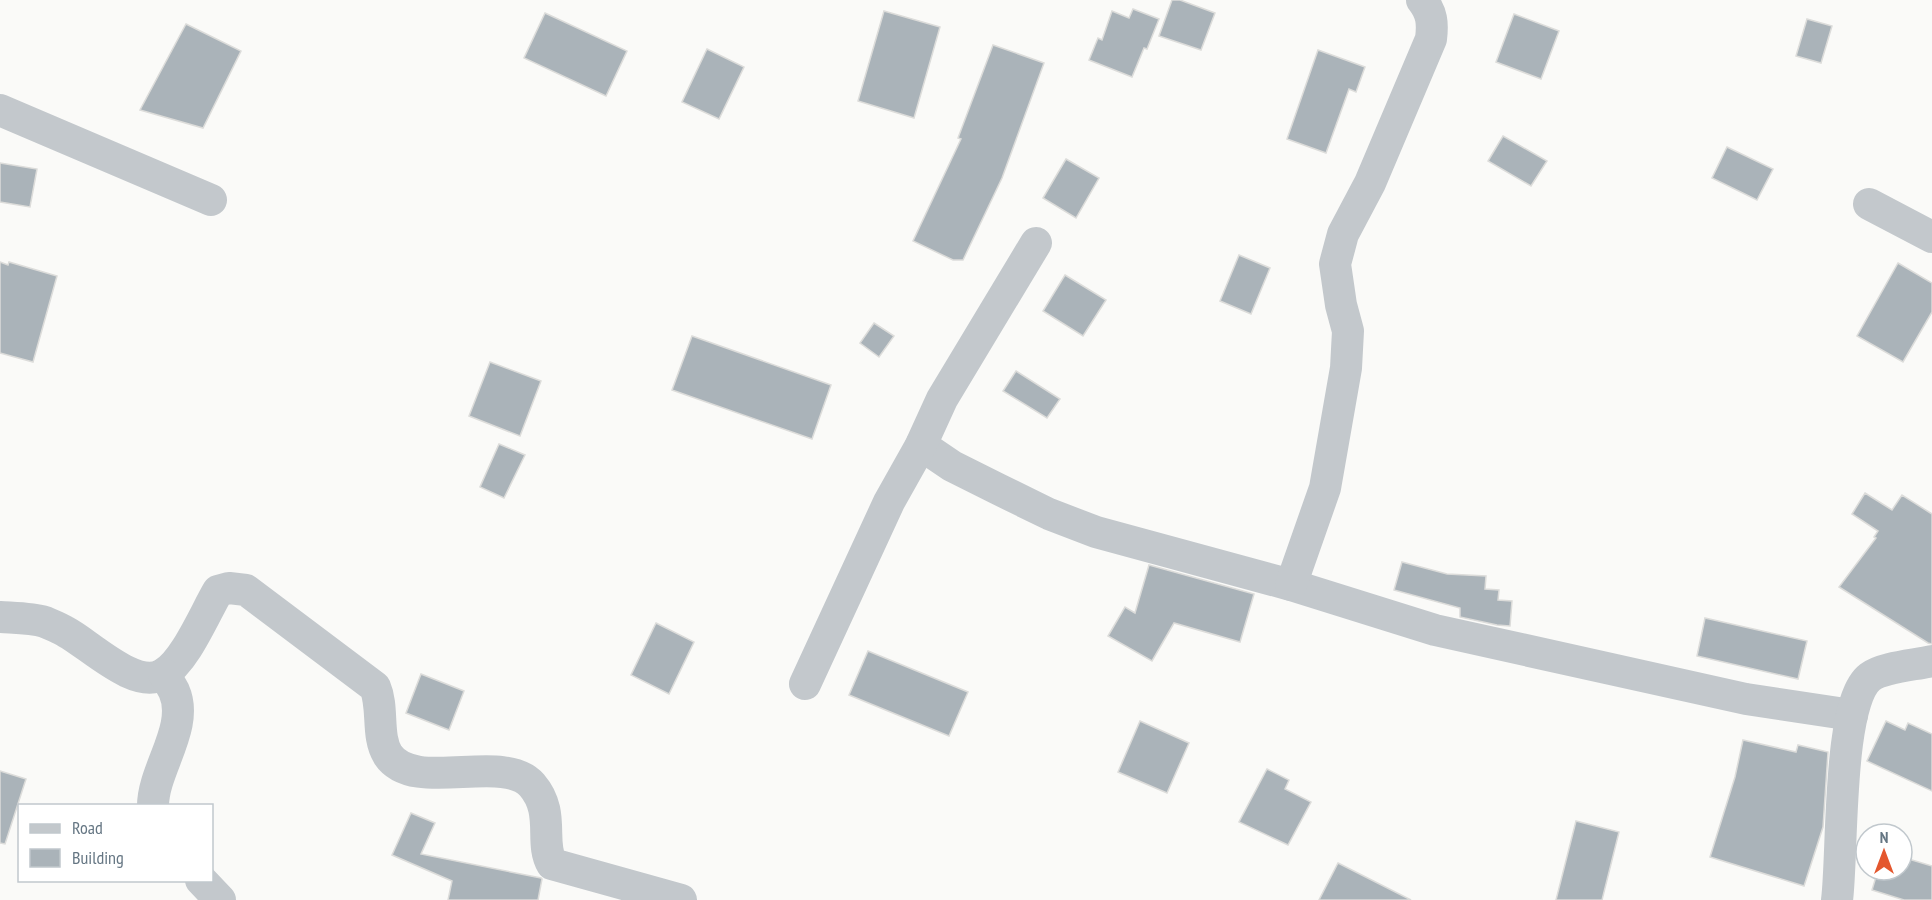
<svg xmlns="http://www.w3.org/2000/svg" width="1932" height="900" font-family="'PT Sans Narrow',sans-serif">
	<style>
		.building { fill: #aab3b9; stroke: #dcdcda; stroke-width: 1.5 }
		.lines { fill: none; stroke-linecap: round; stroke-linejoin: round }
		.minor { stroke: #c3c8cc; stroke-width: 32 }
	</style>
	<rect width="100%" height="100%" fill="#fafaf8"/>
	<!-- building -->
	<g class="building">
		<path d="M 1172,0 L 1180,0 L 1215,13 L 1201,50 L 1159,36 Z"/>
		<path d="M 1133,9 L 1159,19 L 1147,49 L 1144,48 L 1132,77 L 1089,60 L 1098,38 L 1102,40 L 1112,11 L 1129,18 Z"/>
		<path d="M 884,11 L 940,27 L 914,118 L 858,101 Z"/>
		<path d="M 545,13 L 627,51 L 606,96 L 524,58 Z"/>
		<path d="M 1514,14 L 1559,31 L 1541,79 L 1496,62 Z"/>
		<path d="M 1807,19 L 1832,26 L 1821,63 L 1796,56 Z"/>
		<path d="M 186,24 L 241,51 L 203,128 L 140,110 Z"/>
		<path d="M 993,45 L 1044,63 L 1002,178 L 963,260 L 953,260 L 913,241 L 961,139 L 958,138 Z"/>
		<path d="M 707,49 L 744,67 L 719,119 L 682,102 Z"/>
		<path d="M 1318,50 L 1365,67 L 1356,92 L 1349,89 L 1326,153 L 1287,139 Z"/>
		<path d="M 1503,136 L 1547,161 L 1531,186 L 1488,161 Z"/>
		<path d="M 1727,147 L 1773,169 L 1757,200 L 1712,178 Z"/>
		<path d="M 1066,159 L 1099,178 L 1076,218 L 1043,198 Z"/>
		<path d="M 0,163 L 37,169 L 30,207 L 0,202 Z"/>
		<path d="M 1239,255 L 1270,268 L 1251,314 L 1220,301 Z"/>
		<path d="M 0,262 L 8,265 L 9,262 L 57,276 L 33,362 L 0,353 Z"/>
		<path d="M 1898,263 L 1932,283 L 1932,312 L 1903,362 L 1857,336 Z"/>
		<path d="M 1065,275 L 1106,300 L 1083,336 L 1043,311 Z"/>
		<path d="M 874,323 L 894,336 L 879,357 L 860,343 Z"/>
		<path d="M 692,336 L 831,385 L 812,439 L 672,390 Z"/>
		<path d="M 490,362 L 541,381 L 520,436 L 469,416 Z"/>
		<path d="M 1016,371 L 1060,399 L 1047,418 L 1003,391 Z"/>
		<path d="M 499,444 L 525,455 L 504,498 L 480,487 Z"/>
		<path d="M 1865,493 L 1892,510 L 1902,495 L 1932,514 L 1932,644 L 1928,643 L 1839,587 L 1876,538 L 1874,537 L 1878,531 L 1852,514 Z"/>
		<path d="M 1402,562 L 1447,574 L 1486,576 L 1485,589 L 1499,590 L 1498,600 L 1512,601 L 1510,626 L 1497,625 L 1460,617 L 1460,608 L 1394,590 Z"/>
		<path d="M 1149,565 L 1254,594 L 1240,642 L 1174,623 L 1152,661 L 1108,636 L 1125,607 L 1135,613 Z"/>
		<path d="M 1705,618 L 1807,641 L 1798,679 L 1697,656 Z"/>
		<path d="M 656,623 L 694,642 L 669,694 L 631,675 Z"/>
		<path d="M 868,651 L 968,692 L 949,736 L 849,695 Z"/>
		<path d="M 421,674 L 464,691 L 449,730 L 406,713 Z"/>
		<path d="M 1140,721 L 1189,743 L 1167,793 L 1118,772 Z"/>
		<path d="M 1886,721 L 1905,730 L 1908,723 L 1932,734 L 1932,791 L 1867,761 Z"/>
		<path d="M 1743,740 L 1796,752 L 1798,745 L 1828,752 L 1823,827 L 1804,886 L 1710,857 L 1735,777 Z"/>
		<path d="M 1267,769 L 1289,780 L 1285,789 L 1311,802 L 1288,845 L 1239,822 Z"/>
		<path d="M 0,771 L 26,779 L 5,844 L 0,843 Z"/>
		<path d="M 411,813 L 435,823 L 421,854 L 541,878 L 542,879 L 538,900 L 448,900 L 452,881 L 392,855 Z"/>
		<path d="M 1576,821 L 1619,832 L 1602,900 L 1556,900 Z"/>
		<path d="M 1902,857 L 1932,866 L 1932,900 L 1904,900 L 1872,890 L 1878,870 L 1902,870 Z"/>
		<path d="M 1338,863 L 1411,900 L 1319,900 Z"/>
	</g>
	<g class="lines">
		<!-- minor -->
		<g class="minor">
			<path d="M 0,110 L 211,200"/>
			<path d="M 1869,204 L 1932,237"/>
			<path d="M 921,445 L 952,466 L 998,489 L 1049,514 L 1096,532 L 1291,585 L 1435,630 L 1746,699 L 1852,715"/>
			<path d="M 1291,585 L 1325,488 L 1346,368 L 1348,331 L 1341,305 L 1335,264 L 1343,234 L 1370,183 L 1431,39 C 1433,23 1432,13 1422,0"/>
			<path d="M 0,617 C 14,618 32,618 45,622 C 52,625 60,628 66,632 C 89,644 136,691 163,674 C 185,662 205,613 218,591 L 229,588 L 246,590 L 375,687 C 384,708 376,736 388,755 C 414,794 503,752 532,785 C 556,813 539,842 552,864 L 681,900"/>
			<path d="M 805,684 L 889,502 L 921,445 L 942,399 L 1036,243"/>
			<path d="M 153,806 C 153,769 190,727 174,691 C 171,685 167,679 164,674"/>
			<path d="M 201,880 L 220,900"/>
			<path d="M 1837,900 C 1843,855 1837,702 1870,677 C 1883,667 1916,665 1932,661"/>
		</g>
	</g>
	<!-- legend -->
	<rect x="18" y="804" width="195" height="78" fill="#ffffff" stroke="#c1c8cd" stroke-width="1.5"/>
	<rect x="30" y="824" width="30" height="9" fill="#c3c8cc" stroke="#c1c8cd" stroke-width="1.5"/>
	<text x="72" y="834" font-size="18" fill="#657683">Road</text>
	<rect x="30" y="849" width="30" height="18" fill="#aab3b9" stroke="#c1c8cd" stroke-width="1.5"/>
	<text x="72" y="864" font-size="18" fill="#657683">Building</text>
	<!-- north arrow -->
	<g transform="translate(1884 852)"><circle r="28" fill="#ffffff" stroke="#c1c8cd" stroke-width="1.5"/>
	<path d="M0-4.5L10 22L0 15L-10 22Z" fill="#e4572e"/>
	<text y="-9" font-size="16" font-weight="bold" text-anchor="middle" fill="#657683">N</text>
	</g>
</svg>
